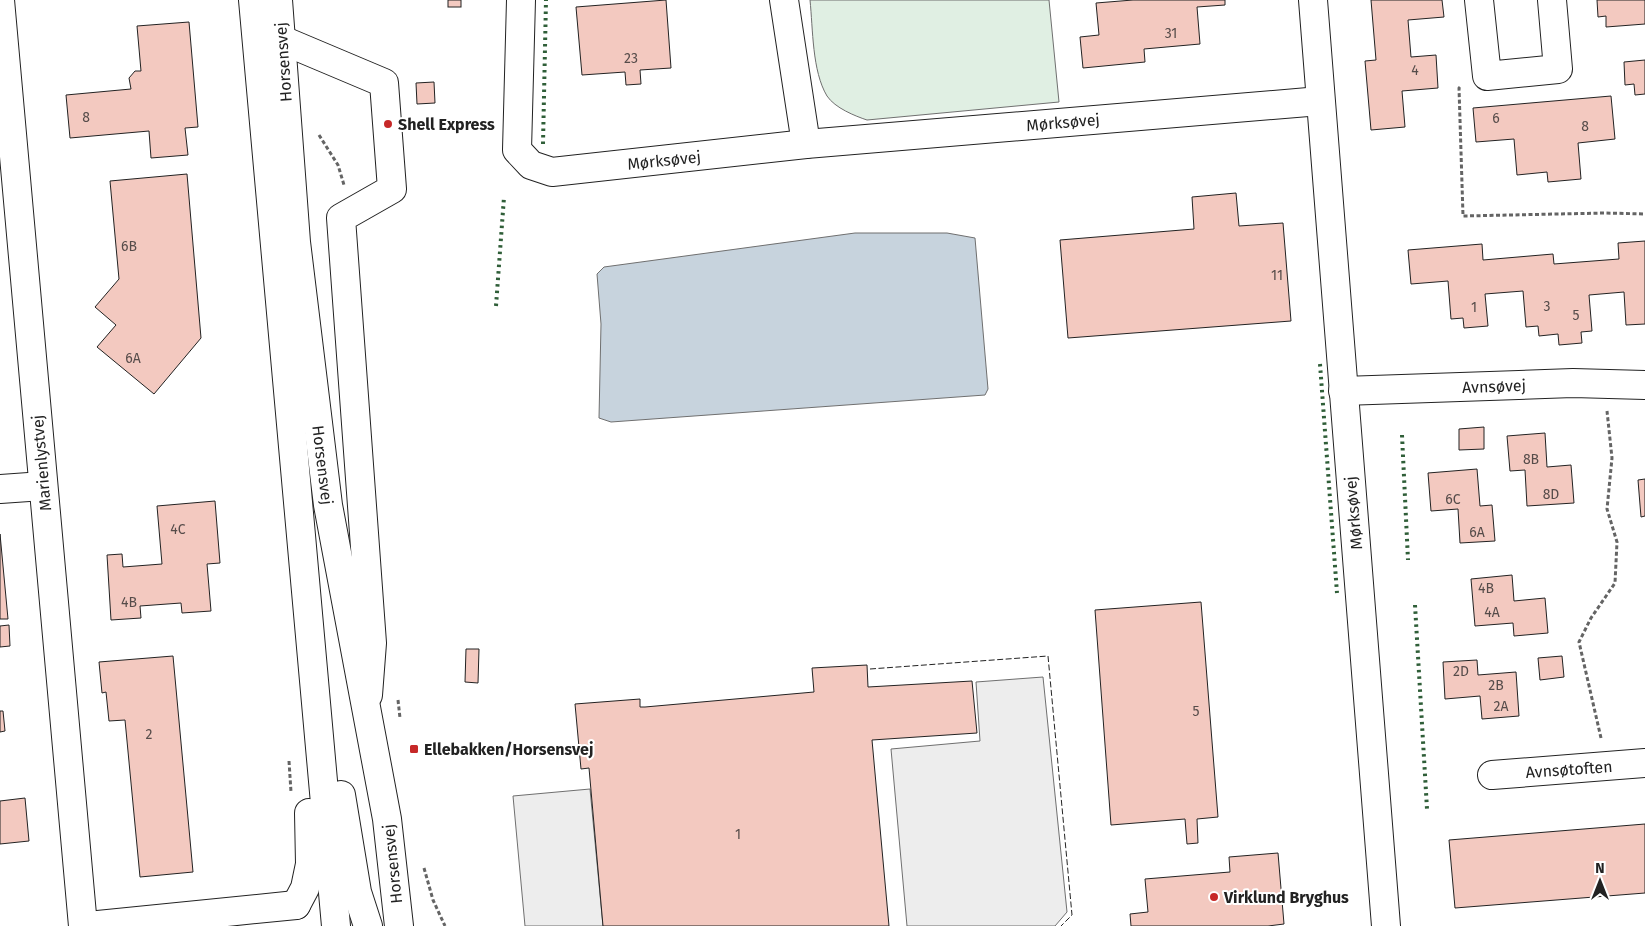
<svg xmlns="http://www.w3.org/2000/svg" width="1645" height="926" font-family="'Fira Sans',sans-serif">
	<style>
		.green { fill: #e0efe3; stroke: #6f6f6f }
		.parking { fill: #ededed; stroke: #6f6f6f }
		.water { fill: #c7d3dd; stroke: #6f6f6f }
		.building { fill: #f3c9c0; stroke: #222 }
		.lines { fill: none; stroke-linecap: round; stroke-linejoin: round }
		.minor-casing { stroke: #222; stroke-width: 30 }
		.major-casing { stroke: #222; stroke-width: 30 }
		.path { stroke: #646464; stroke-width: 3; stroke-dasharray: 4 2.5; stroke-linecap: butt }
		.minor { stroke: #fff; stroke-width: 28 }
		.major { stroke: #fff; stroke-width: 28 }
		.hedge { stroke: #2f5e38; stroke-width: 4; stroke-dasharray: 2.5 4; stroke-linecap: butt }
		.fence { stroke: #222; stroke-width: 1; stroke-dasharray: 6 2.5; stroke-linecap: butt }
		.poi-dot { fill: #c62828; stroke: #fff; stroke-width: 2 }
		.labels { text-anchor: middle; stroke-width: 4; stroke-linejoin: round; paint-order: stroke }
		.number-label { font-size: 14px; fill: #564c4a }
		.street-label { font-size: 16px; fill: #222; stroke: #fff }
		.poi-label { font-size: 16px; font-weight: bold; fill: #222; stroke: #fff; text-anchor: start }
	</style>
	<rect width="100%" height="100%" fill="#fff"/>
	<!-- green -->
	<path class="green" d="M 810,0 L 1049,0 L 1059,102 L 867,120 C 855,116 835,108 827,96 C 812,71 813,29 810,0 Z"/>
	<!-- parking -->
	<g class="parking">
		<path d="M 1043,677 L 1067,912 L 1055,926 L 907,926 L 891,749 L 980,741 L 976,682 Z"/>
		<path d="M 590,789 L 603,926 L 525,926 L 513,796 Z"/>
	</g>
	<!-- water -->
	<path class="water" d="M 855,233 L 947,233 L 975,238 L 988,389 L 985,395 L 611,422 L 599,418 L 601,324 L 597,274 L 604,267 Z"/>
	<!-- building -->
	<g class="building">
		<rect x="448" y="0" width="13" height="7"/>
		<path d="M 666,0 L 671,68 L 640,70 L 641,84 L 626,85 L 625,72 L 582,75 L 576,7 Z"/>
		<path d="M 1133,0 L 1225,0 L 1225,5 L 1197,7 L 1200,44 L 1144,49 L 1145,62 L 1083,68 L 1080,37 L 1099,35 L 1096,3 Z"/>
		<path d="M 1371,0 L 1442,0 L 1444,17 L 1408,20 L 1411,57 L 1436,55 L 1438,88 L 1402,91 L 1405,127 L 1371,130 L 1365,61 L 1376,60 Z"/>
		<path d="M 1597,0 L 1645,0 L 1645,24 L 1606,27 L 1606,16 L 1598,17 Z"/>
		<path d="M 189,22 L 198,127 L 185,128 L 188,155 L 151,158 L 149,131 L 70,138 L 66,95 L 131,89 L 129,78 L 135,71 L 141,71 L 137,26 Z"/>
		<path d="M 1645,60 L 1645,94 L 1635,95 L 1634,84 L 1625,85 L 1624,62 Z"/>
		<path d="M 434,82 L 435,103 L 417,104 L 416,83 Z"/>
		<path d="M 1611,96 L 1615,139 L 1578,143 L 1581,179 L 1548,182 L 1547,172 L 1517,175 L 1514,139 L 1476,142 L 1473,108 Z"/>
		<path d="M 187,174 L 201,338 L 154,394 L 97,347 L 116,325 L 95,307 L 119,279 L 110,181 Z"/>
		<path d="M 1236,193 L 1239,226 L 1283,223 L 1291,321 L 1068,338 L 1060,240 L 1194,229 L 1192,197 Z"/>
		<path d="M 1645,241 L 1645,324 L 1626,325 L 1624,292 L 1589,295 L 1592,331 L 1581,332 L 1582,343 L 1559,345 L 1558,334 L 1539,336 L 1538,326 L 1526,327 L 1523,291 L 1485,294 L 1488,326 L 1464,328 L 1463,318 L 1451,319 L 1448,281 L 1411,284 L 1408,250 L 1482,244 L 1483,260 L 1553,254 L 1554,264 L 1619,259 L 1618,243 Z"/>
		<path d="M 1484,427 L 1484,449 L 1459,450 L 1459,429 Z"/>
		<path d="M 1545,433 L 1547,467 L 1571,465 L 1574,503 L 1527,506 L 1525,470 L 1510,471 L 1507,436 Z"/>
		<path d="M 1477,469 L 1480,506 L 1492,505 L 1495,541 L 1460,543 L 1458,509 L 1431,511 L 1428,473 Z"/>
		<path d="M 1645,479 L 1645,516 L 1641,517 L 1638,480 Z"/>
		<path d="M 215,501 L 220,563 L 207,564 L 211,611 L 182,613 L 181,603 L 140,606 L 141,618 L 111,620 L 107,555 L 122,554 L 123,567 L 162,564 L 157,506 Z"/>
		<path d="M 0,534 L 8,619 L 0,619 Z"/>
		<path d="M 1512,575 L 1514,601 L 1545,598 L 1548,633 L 1514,636 L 1513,623 L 1475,626 L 1471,579 Z"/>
		<path d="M 1201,602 L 1218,817 L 1197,819 L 1198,843 L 1187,844 L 1185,819 L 1111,825 L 1095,610 Z"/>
		<path d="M 9,625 L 10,646 L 0,647 L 0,626 Z"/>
		<path d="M 466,649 L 479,649 L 478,683 L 465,682 Z"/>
		<path d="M 173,656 L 193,872 L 140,877 L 125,720 L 109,721 L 106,692 L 102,693 L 99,662 Z"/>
		<path d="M 1562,656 L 1564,677 L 1540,680 L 1538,658 Z"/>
		<path d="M 1477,660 L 1478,675 L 1516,672 L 1519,716 L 1482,719 L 1480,696 L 1445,699 L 1443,662 Z"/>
		<path d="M 867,665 L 868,687 L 972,681 L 977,733 L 872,740 L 889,926 L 603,926 L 589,768 L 581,769 L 575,704 L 640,699 L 640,707 L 645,707 L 814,692 L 812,668 Z"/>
		<path d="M 0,711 L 3,711 L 5,731 L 0,732 Z"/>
		<path d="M 25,798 L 29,841 L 0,844 L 0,801 Z"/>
		<path d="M 1645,824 L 1645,893 L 1455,908 L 1449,840 Z"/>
		<path d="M 1278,853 L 1284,924 L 1268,926 L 1131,926 L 1130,914 L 1148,912 L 1145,879 L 1230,872 L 1229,857 Z"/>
	</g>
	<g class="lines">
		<!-- minor casing -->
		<g class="minor-casing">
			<g id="minor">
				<path d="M 0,0 L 83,926"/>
				<path d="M 521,0 L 517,150 L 531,165 L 552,172 L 806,144 L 1320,101"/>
				<path d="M 784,0 L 806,144"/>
				<path d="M 1313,0 L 1386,926"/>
				<path d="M 1479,0 L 1487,76 L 1558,69 L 1552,0"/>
				<path d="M 282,40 L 384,83 L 392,189 L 341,218 L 372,643 L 368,695"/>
				<path d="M 1343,391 L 1573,383 L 1645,385"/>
				<path d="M 0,489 L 43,486"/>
				<path d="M 1492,775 L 1645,763"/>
				<path d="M 88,926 L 296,905"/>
			</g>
		</g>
		<!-- major casing -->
		<g class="major-casing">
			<g id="major">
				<path d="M 253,0 L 336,926"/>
				<path d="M 278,0 L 296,242 L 328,505 L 387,819 L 399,926"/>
				<path d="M 341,795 L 357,892 L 368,926"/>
				<path d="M 296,905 L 305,888 L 310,864 L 309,813"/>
			</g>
		</g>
		<!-- path -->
		<g class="path">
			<path d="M 1460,87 L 1459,88 L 1463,216 L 1605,213 L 1645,214"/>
			<path d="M 319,135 L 338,165 L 344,185"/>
			<path d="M 398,700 L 400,718"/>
			<path d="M 1601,738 L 1579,642 L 1591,618 L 1615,583 L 1617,542 L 1607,509 L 1612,458 L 1607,411"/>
			<path d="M 289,761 L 291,792"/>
			<path d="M 424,868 L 433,900 L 445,926"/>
		</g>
		<!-- minor -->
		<use href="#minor" class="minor"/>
		<!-- major -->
		<use href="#major" class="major"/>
		<!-- hedge -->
		<g class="hedge">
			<path d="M 543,144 L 546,0"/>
			<path d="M 496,306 L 504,197"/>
			<path d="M 1320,364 L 1337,593"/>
			<path d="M 1402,435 L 1408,560"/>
			<path d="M 1415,605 L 1427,809"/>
		</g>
		<!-- fence -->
		<path class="fence" d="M 870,669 L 1048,656 L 1072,915 L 1061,926"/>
	</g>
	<!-- markers -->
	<g class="poi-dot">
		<circle cx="388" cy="124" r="5"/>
		<rect x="409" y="744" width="10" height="10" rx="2.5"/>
		<circle cx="1214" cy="897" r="5"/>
	</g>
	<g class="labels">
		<!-- number labels -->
		<g class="number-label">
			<text x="1171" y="38">31</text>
			<text x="631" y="63">23</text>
			<text x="1415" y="75">4</text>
			<text x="86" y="122">8</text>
			<text x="1496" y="123">6</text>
			<text x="1585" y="131">8</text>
			<text x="129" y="251">6B</text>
			<text x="1277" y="280">11</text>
			<text x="1547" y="311">3</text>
			<text x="1474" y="312">1</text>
			<text x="1576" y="320">5</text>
			<text x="133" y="363">6A</text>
			<text x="1531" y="464">8B</text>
			<text x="1551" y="499">8D</text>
			<text x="1453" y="504">6C</text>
			<text x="178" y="534">4C</text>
			<text x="1477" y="537">6A</text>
			<text x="1486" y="593">4B</text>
			<text x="129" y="607">4B</text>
			<text x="1492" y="617">4A</text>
			<text x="1461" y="676">2D</text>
			<text x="1496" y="690">2B</text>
			<text x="1501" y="711">2A</text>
			<text x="1196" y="716">5</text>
			<text x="149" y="739">2</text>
			<text x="738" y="839">1</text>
		</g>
		<!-- street labels -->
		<g class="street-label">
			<text transform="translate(283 62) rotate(-94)" y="6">Horsensvej</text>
			<text transform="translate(1063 122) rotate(-5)" y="6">Mørksøvej</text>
			<text transform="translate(664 160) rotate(-6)" y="6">Mørksøvej</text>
			<text transform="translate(1494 386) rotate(-2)" y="6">Avnsøvej</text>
			<text transform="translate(41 463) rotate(-95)" y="6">Marienlystvej</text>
			<text transform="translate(323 465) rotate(83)" y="6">Horsensvej</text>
			<text transform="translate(1353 513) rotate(-95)" y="6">Mørksøvej</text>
			<text transform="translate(1569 769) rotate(-4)" y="6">Avnsøtoften</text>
			<text transform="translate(392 864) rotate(-96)" y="6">Horsensvej</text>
		</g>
		<!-- poi labels -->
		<g class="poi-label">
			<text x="398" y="130">Shell Express</text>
			<text x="424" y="755">Ellebakken/Horsensvej</text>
			<text x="1224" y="903">Virklund Bryghus</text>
		</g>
	</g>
	<!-- north arrow -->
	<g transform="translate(1600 881)" stroke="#ffffff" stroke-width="4" paint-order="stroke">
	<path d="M0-4L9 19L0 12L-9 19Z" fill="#222222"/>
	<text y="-8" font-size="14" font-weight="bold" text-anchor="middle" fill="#222222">N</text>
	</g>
</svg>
